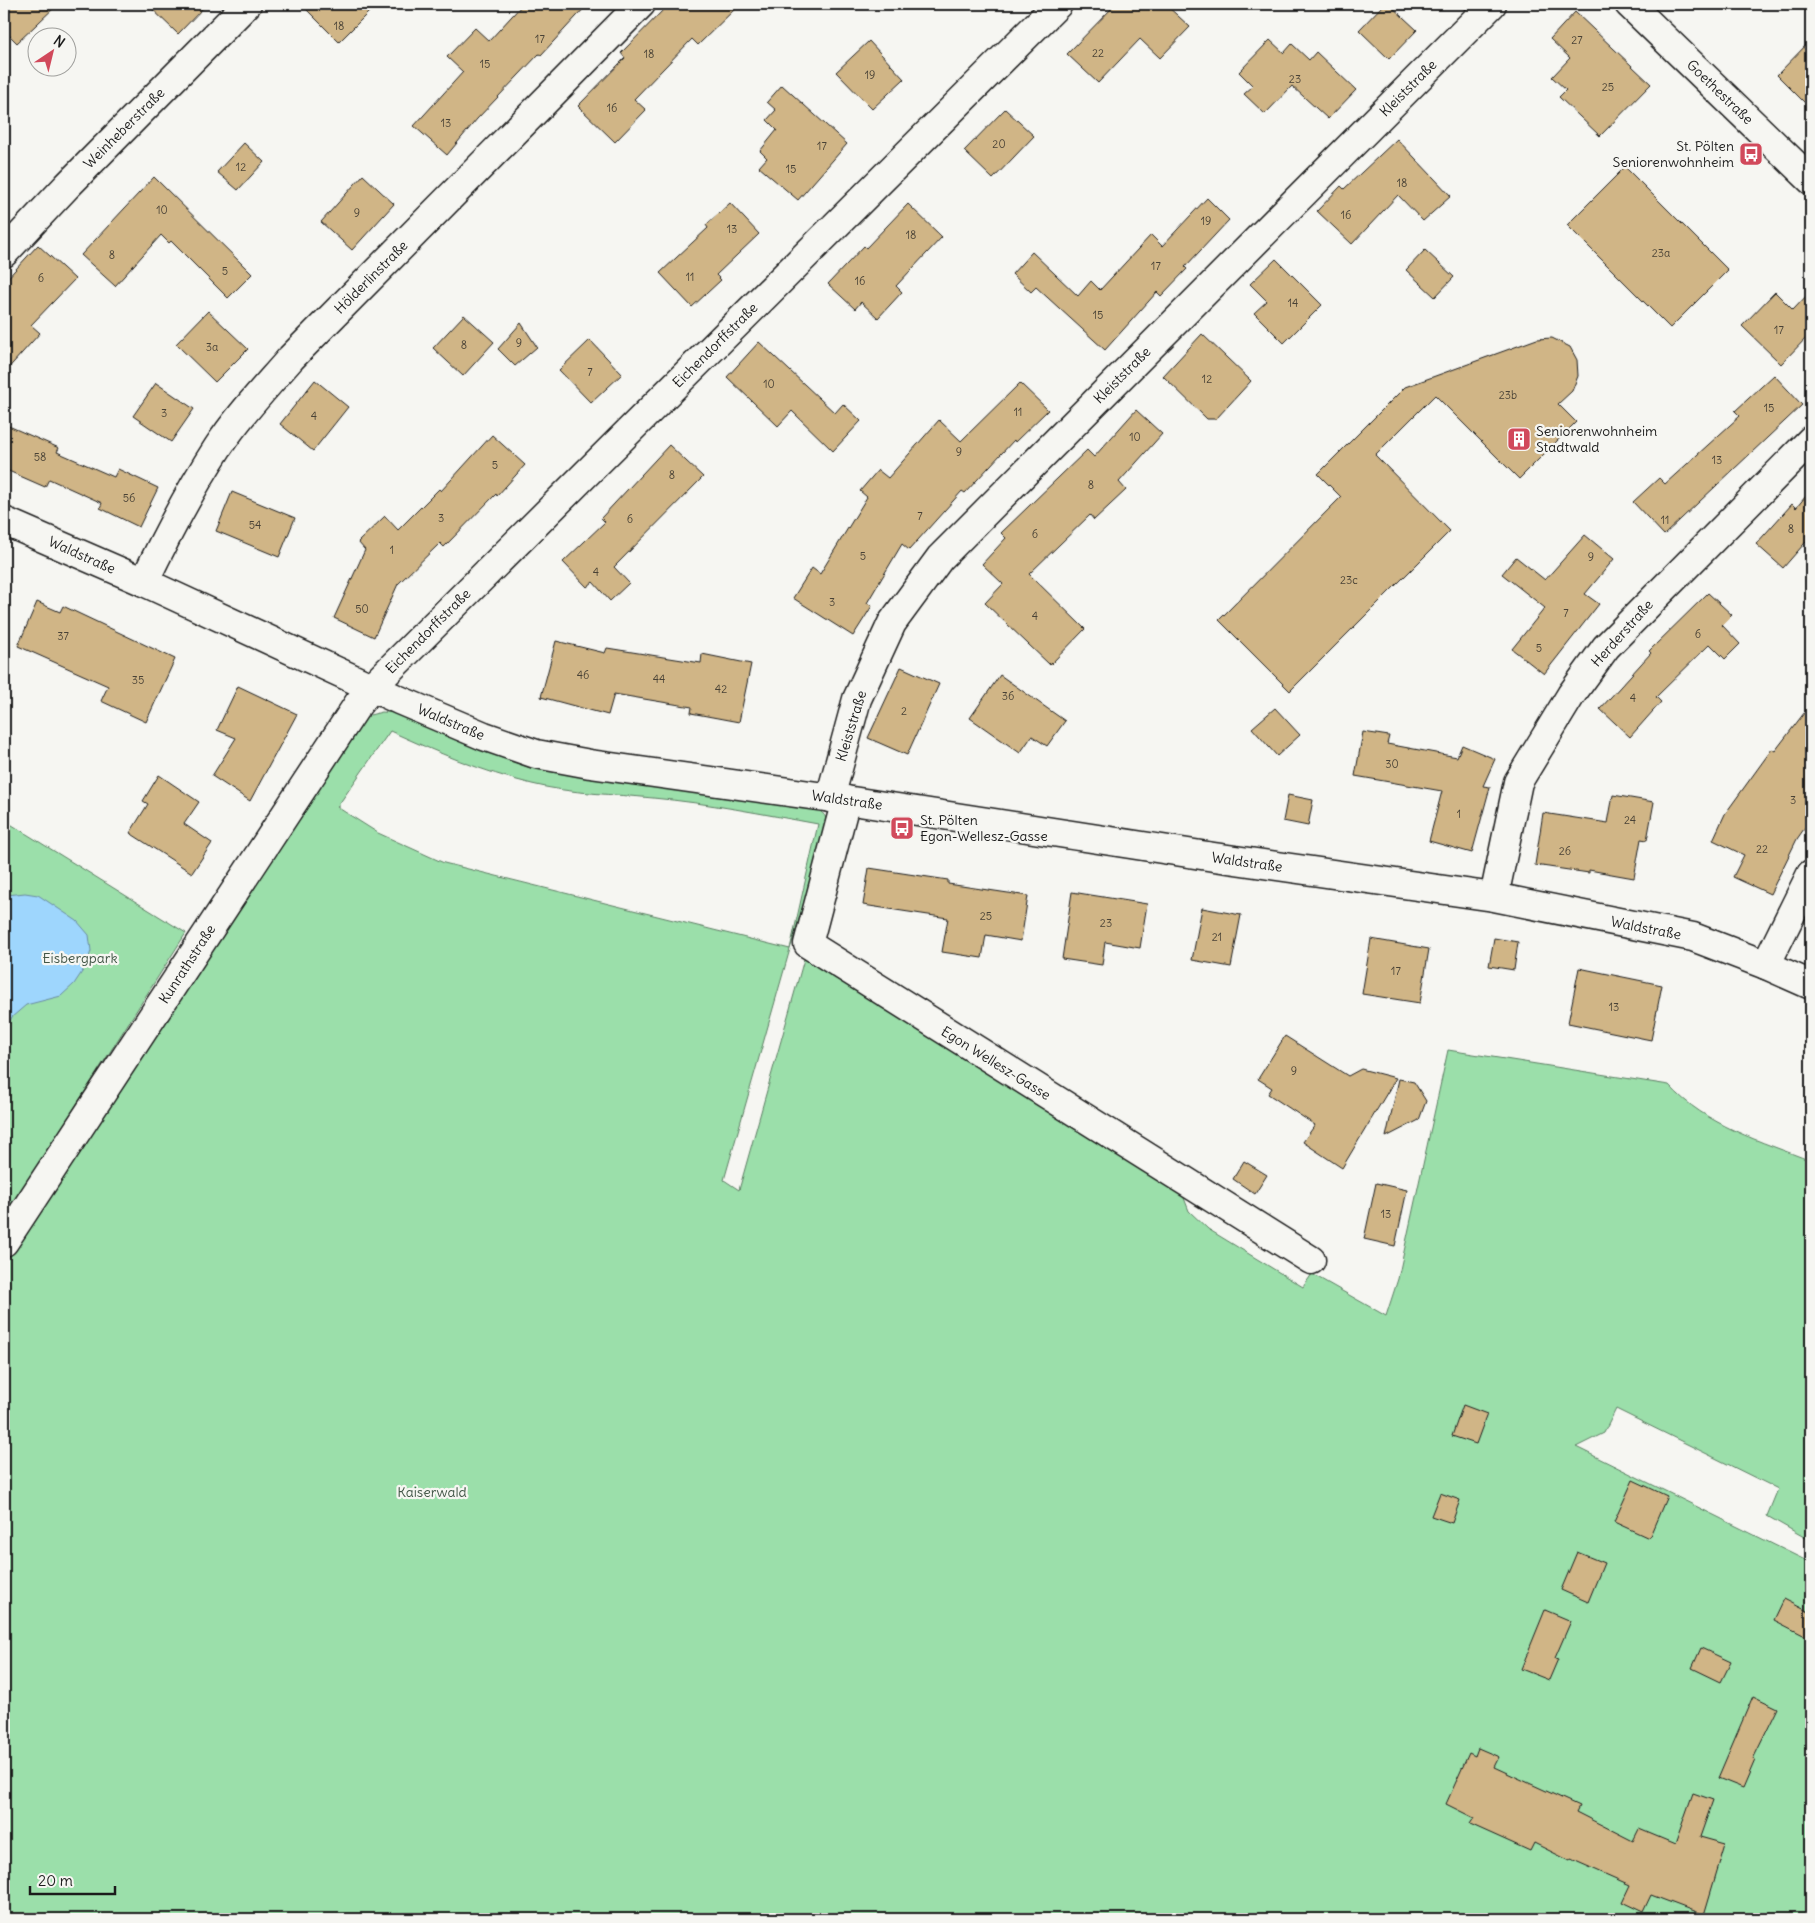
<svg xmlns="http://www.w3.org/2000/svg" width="1815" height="1923" font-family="Delius,sans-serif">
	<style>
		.green { fill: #9bdfaa; stroke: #5c7e63; fill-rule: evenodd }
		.water { fill: #9ed6fd; stroke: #6a8ca3 }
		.building { fill: #d0b586; stroke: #1c1c1c }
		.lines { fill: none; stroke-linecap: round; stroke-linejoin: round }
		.minor-casing { stroke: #1c1c1c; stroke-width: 31 }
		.tertiary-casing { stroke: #1c1c1c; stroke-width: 31 }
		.minor { stroke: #f6f6f2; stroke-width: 28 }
		.tertiary { stroke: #f6f6f2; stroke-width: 28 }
		.labels { text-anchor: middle; stroke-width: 4.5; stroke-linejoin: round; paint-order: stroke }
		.number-label { font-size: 11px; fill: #494236 }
		.street-label { font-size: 14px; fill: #1c1c1c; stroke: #f6f6f2 }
		.poi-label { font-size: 14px; fill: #1c1c1c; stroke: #f6f6f2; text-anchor: start }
		.park-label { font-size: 14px; fill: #425647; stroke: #f6f6f2 }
	</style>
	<rect width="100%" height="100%" fill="#f6f6f2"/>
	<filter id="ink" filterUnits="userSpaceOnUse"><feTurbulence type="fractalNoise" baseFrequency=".02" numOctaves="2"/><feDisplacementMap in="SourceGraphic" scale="10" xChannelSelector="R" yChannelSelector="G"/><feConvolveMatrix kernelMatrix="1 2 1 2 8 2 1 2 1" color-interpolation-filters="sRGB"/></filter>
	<g filter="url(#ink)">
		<!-- green -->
		<g class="green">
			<path d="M 382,712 L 397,713 L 478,749 L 531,768 L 589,778 L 811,808 C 821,810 826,814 828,825 L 790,949 L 724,1180 L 739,1190 L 804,959 L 1177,1190 L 1184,1198 L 1189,1211 L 1208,1229 L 1303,1287 L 1312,1274 L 1386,1316 L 1398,1279 L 1448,1050 L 1669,1085 C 1706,1126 1761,1141 1811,1161 L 1811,1541 L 1767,1516 L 1778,1489 L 1616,1409 L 1604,1433 L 1576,1447 L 1811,1563 L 1811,1919 L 4,1919 L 4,1264 L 337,756 L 361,723 L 370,715 ZM 390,731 C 436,752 483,772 532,784 C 572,794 613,794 653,798 C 708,803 763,814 818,824 L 790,949 L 444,863 L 378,833 L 337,807 Z"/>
			<path d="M 4,820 L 186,933 L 4,1218 Z"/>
		</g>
		<!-- water -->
		<path class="water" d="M 4,892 L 7,895 L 25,893 L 38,895 L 77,921 L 89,935 L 91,951 L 86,966 L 74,984 L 61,996 L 26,1005 L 12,1017 L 4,1032 Z"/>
		<!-- building -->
		<g class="building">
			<path d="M 4,4 L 58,4 L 17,43 L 4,30 Z"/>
			<path d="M 147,4 L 207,4 L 178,34 Z"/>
			<path d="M 301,4 L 377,4 L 339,42 Z"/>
			<path d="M 523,4 L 588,4 L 541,55 L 539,54 L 477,119 L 447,155 L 414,126 L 463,72 L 447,57 L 475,28 L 489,41 Z"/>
			<path d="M 669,4 L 740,4 L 698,45 L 692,39 L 634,99 L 646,110 L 615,142 L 578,106 L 625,58 L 621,53 Z"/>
			<path d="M 1116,4 L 1165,4 L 1190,27 L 1160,58 L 1140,39 L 1098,83 L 1067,54 Z"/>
			<path d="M 1384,4 L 1389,4 L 1417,30 L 1389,59 L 1359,30 Z"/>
			<path d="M 1575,12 L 1651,84 L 1600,136 L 1559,97 L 1566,90 L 1552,77 L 1570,58 L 1550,39 Z"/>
			<path d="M 1270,40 L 1284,53 L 1292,44 L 1309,60 L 1316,52 L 1356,90 L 1328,119 L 1292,86 L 1265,114 L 1244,94 L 1253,86 L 1239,72 Z"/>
			<path d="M 1811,40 L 1811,109 L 1777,75 Z"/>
			<path d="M 869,41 L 904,79 L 872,109 L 836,72 Z"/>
			<path d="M 782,85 L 847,144 L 798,200 L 759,167 L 767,158 L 760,151 L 777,130 L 767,120 L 776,110 L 767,102 Z"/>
			<path d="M 1005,109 L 1034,136 L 993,179 L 964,151 Z"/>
			<path d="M 1397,139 L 1451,196 L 1423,221 L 1398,195 L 1352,244 L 1317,211 L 1341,186 L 1344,189 Z"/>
			<path d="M 244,143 L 264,162 L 238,190 L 217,172 Z"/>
			<path d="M 1625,167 L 1728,270 L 1670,328 L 1567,225 Z"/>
			<path d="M 363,175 L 394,204 L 352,250 L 321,222 Z"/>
			<path d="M 154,177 L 252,274 L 228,298 L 171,241 L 169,243 L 161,235 L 115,286 L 81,255 Z"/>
			<path d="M 1207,198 L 1229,220 L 1185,267 L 1187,269 L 1161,296 L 1157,292 L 1105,350 L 1036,287 L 1031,292 L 1012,274 L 1032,252 L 1078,296 L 1091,281 L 1100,290 L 1151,235 L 1162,246 Z"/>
			<path d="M 730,203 L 759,234 L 716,275 L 721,280 L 692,307 L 660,273 L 708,228 L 706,225 Z"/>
			<path d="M 908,204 L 942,237 L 896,286 L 902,292 L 878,318 L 861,302 L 855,309 L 828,284 L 864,246 L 866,248 Z"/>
			<path d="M 38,245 L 75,279 L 31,325 L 40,333 L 4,373 L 4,282 Z"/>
			<path d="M 1425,250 L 1454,277 L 1435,297 L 1406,270 Z"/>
			<path d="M 1276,259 L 1322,305 L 1284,343 L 1254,313 L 1267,301 L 1250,284 Z"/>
			<path d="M 1811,291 L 1811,333 L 1781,364 L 1742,326 L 1775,292 L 1793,310 Z"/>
			<path d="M 208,311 L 248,349 L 215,382 L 176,344 Z"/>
			<path d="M 464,315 L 494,342 L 463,376 L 433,348 Z"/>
			<path d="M 521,323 L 537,347 L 515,366 L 498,349 Z"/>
			<path d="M 1202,334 L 1251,381 L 1216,419 L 1207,419 L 1163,376 Z"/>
			<path d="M 1552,338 L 1570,347 L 1577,360 L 1578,376 L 1572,391 L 1558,404 L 1576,422 L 1519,479 L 1435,395 L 1375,455 L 1450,531 L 1290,691 L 1219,620 L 1341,497 L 1318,474 L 1405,387 L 1537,339 Z"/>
			<path d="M 590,340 L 622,374 L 591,403 L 559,370 Z"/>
			<path d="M 759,342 L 835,413 L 843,404 L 861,421 L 833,451 L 792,411 L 778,426 L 727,377 Z"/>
			<path d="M 1774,375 L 1802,405 L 1664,535 L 1633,502 L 1659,478 L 1665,484 L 1740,416 L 1735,411 Z"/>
			<path d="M 315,380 L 348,407 L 313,451 L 280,424 Z"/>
			<path d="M 156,383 L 194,409 L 171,442 L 133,416 Z"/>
			<path d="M 1020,383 L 1048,410 L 1015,442 L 1014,440 L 965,493 L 962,491 L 909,550 L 902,544 L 867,603 L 872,606 L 853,636 L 793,598 L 812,568 L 820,574 L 867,497 L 860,491 L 878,470 L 888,478 L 939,420 L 961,441 Z"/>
			<path d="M 1136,410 L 1162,434 L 1119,482 L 1126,490 L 1094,520 L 1090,515 L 1029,574 L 1085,629 L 1050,665 L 985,603 L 1003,584 L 982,564 L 1006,538 L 1001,533 L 1087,450 L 1094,457 Z"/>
			<path d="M 4,424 L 59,448 L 57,452 L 114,477 L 118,469 L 158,488 L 139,527 L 100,508 L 102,503 L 49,479 L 45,487 L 4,469 Z"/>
			<path d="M 492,435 L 525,465 L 497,496 L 496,494 L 444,547 L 440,543 L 398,584 L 374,637 L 334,618 L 365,550 L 358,542 L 385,516 L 398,530 L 439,489 L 441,491 Z"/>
			<path d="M 669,445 L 703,477 L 614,567 L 629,583 L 610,601 L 593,582 L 587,587 L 563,562 L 605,522 L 601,518 Z"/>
			<path d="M 1811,490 L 1811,536 L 1783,568 L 1756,544 L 1792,504 L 1796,508 Z"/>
			<path d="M 232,492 L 295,518 L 279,557 L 216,531 Z"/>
			<path d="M 1585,535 L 1614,559 L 1585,594 L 1599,604 L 1544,674 L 1512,649 L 1545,608 L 1502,574 L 1516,557 L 1545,580 Z"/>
			<path d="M 1708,593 L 1732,615 L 1722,625 L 1740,644 L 1725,659 L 1710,644 L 1656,697 L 1661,702 L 1630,737 L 1600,709 L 1651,653 L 1649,651 Z"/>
			<path d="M 37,602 L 60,612 L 63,606 L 175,659 L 146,722 L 101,701 L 108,686 L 18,646 Z"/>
			<path d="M 556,641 L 605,653 L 607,648 L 701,663 L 702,654 L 751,664 L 739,722 L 691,713 L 692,707 L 614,694 L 608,715 L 541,697 Z"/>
			<path d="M 901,667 L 939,684 L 907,755 L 868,738 Z"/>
			<path d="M 1000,675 L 1065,721 L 1047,746 L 1032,736 L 1020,753 L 970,718 Z"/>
			<path d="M 238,686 L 297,714 L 250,801 L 212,776 L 236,738 L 217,730 Z"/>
			<path d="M 1811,704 L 1811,819 L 1797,839 L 1770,894 L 1733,877 L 1744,855 L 1713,840 L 1725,814 L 1772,749 L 1775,751 Z"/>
			<path d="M 1275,708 L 1300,735 L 1277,756 L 1252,728 Z"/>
			<path d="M 1363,732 L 1389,736 L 1387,744 L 1457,757 L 1462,745 L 1495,759 L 1483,786 L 1490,787 L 1472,853 L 1429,841 L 1442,791 L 1355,776 Z"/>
			<path d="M 159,775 L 199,802 L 184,824 L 212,843 L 192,873 L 130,833 L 148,804 L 143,801 Z"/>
			<path d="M 1288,795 L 1313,800 L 1308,826 L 1283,821 Z"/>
			<path d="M 1613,795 L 1654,802 L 1647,840 L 1641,839 L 1634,878 L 1589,870 L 1589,873 L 1535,865 L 1543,813 L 1608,823 Z"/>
			<path d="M 869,868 L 948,880 L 948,884 L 1028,896 L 1021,941 L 986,935 L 982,958 L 942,952 L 948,918 L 863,905 Z"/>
			<path d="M 1072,892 L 1147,904 L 1140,948 L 1105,942 L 1102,965 L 1062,959 Z"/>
			<path d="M 1202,908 L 1241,915 L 1231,967 L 1192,960 Z"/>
			<path d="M 1494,938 L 1518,942 L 1514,970 L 1489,966 Z"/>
			<path d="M 1371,939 L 1429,949 L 1420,1003 L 1362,994 Z"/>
			<path d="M 1579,968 L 1662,985 L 1651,1040 L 1568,1023 Z"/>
			<path d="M 1285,1036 L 1348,1076 L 1361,1069 L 1396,1078 L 1342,1168 L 1303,1142 L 1315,1125 L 1268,1094 L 1272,1088 L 1258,1079 Z"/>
			<path d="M 1399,1079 L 1414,1082 L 1426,1101 L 1419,1120 L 1386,1137 Z"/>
			<path d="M 1244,1161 L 1267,1175 L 1255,1194 L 1233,1179 Z"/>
			<path d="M 1376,1183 L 1407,1190 L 1395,1246 L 1364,1239 Z"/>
			<path d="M 1463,1405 L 1487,1414 L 1476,1444 L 1452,1436 Z"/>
			<path d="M 1633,1480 L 1667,1496 L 1649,1538 L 1614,1522 Z"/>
			<path d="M 1440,1493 L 1460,1500 L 1452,1523 L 1431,1516 Z"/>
			<path d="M 1577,1552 L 1604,1563 L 1588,1602 L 1561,1590 Z"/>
			<path d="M 1784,1599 L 1811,1613 L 1811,1639 L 1774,1620 Z"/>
			<path d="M 1545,1610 L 1571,1621 L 1555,1658 L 1558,1659 L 1549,1680 L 1521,1669 Z"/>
			<path d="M 1701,1648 L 1731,1662 L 1721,1682 L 1692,1668 Z"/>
			<path d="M 1753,1696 L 1778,1708 L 1753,1759 L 1755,1760 L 1743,1788 L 1718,1778 Z"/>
			<path d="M 1478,1748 L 1499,1757 L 1494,1767 L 1579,1806 L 1576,1812 L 1633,1841 L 1639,1829 L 1675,1844 L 1693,1793 L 1713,1800 L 1700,1837 L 1725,1844 L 1704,1915 L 1651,1895 L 1643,1912 L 1622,1902 L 1630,1885 L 1571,1859 L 1570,1861 L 1534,1843 L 1530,1851 L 1470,1824 L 1474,1818 L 1446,1804 L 1469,1753 L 1475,1756 Z"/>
		</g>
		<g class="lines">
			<!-- minor casing -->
			<g class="minor-casing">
				<g id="minor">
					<path d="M 1629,4 L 1811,180"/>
					<path d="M 4,253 L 67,186 L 247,4"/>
					<path d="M 144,582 C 166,536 190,490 218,447 C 239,415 266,387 291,358 L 641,4"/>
					<path d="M 830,798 L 857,699 L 892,623 L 940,558 L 1492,4"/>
					<path d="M 846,800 L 808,944 L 1311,1260"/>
					<path d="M 1494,897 L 1518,782 L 1571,695 L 1606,647 L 1811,440"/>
					<path d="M 1766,965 L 1811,874"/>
				</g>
			</g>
			<!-- tertiary casing -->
			<g class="tertiary-casing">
				<g id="tertiary">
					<path d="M 4,521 L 144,582 L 399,700 L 484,736 L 536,754 L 590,764 L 846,800 L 1214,857 L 1494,897 L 1693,937 L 1766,965 L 1811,985"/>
					<path d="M 4,1242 L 358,704 L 372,687 L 1058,4"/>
				</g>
			</g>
			<!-- minor -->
			<use href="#minor" class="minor"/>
			<!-- tertiary -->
			<use href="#tertiary" class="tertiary"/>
		</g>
	</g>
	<!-- icons -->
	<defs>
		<g id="bus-square" transform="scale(1.25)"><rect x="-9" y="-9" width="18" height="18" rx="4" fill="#d1495b" stroke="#f6f6f2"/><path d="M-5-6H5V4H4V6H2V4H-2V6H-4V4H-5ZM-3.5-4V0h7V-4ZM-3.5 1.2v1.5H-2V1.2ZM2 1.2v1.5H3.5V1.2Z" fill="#fff"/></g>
		<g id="building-square" transform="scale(1.25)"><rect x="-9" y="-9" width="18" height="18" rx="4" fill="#d1495b" stroke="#f6f6f2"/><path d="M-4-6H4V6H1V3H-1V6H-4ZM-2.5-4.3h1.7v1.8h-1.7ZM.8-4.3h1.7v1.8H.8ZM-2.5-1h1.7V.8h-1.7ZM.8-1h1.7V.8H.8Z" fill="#fff"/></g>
	</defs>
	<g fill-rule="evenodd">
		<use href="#bus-square" x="1751" y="154"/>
		<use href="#building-square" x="1519" y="439"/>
		<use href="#bus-square" x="902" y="828"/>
	</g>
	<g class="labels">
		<!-- number labels -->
		<g class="number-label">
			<text x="339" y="30">18</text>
			<text x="540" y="43">17</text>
			<text x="1577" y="44">27</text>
			<text x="1098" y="57">22</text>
			<text x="649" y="58">18</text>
			<text x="485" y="68">15</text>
			<text x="870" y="79">19</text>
			<text x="1295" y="83">23</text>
			<text x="1608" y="91">25</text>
			<text x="612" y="112">16</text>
			<text x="446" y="127">13</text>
			<text x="999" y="148">20</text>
			<text x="822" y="150">17</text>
			<text x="241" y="171">12</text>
			<text x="791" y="173">15</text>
			<text x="1402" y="187">18</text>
			<text x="162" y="214">10</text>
			<text x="357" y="217">9</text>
			<text x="1346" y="219">16</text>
			<text x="1206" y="225">19</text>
			<text x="732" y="233">13</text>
			<text x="911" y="239">18</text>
			<text x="1661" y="257">23a</text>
			<text x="112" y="259">8</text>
			<text x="1156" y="270">17</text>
			<text x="225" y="275">5</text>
			<text x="690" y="281">11</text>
			<text x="41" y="282">6</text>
			<text x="860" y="285">16</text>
			<text x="1293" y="307">14</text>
			<text x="1098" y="319">15</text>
			<text x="1779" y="334">17</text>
			<text x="519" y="347">9</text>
			<text x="464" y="349">8</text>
			<text x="212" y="351">3a</text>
			<text x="590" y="376">7</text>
			<text x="1207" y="383">12</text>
			<text x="769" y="388">10</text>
			<text x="1508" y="399">23b</text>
			<text x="1769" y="412">15</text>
			<text x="1018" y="416">11</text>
			<text x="164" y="417">3</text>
			<text x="314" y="420">4</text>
			<text x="1135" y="441">10</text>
			<text x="959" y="456">9</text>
			<text x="40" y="461">58</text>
			<text x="1717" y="464">13</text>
			<text x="495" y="469">5</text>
			<text x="672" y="479">8</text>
			<text x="1091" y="489">8</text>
			<text x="129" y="502">56</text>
			<text x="920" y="520">7</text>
			<text x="441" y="522">3</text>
			<text x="630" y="523">6</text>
			<text x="1665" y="524">11</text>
			<text x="255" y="529">54</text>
			<text x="1791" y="533">8</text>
			<text x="1035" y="538">6</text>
			<text x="392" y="554">1</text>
			<text x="863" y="560">5</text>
			<text x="1591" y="561">9</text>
			<text x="596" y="576">4</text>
			<text x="1349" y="584">23c</text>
			<text x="832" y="606">3</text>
			<text x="362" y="613">50</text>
			<text x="1566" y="617">7</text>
			<text x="1035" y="620">4</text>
			<text x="1698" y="638">6</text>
			<text x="63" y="640">37</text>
			<text x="1539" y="652">5</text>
			<text x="583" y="679">46</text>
			<text x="659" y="683">44</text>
			<text x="138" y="684">35</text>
			<text x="721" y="693">42</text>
			<text x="1008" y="700">36</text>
			<text x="1633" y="702">4</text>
			<text x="904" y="715">2</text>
			<text x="1392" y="768">30</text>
			<text x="1793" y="804">3</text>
			<text x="1459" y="818">1</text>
			<text x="1630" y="824">24</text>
			<text x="1762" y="853">22</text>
			<text x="1565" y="855">26</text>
			<text x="986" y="920">25</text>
			<text x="1106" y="927">23</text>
			<text x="1217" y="941">21</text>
			<text x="1396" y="975">17</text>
			<text x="1614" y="1011">13</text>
			<text x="1294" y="1075">9</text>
			<text x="1386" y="1218">13</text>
		</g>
		<!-- street labels -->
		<g class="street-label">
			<text transform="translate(1408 88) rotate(-45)" y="5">Kleiststraße</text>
			<text transform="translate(1720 92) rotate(44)" y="5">Goethestraße</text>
			<text transform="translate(124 128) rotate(-45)" y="5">Weinheberstraße</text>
			<text transform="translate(371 277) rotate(-45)" y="5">Hölderlinstraße</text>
			<text transform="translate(715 345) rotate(-45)" y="5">Eichendorffstraße</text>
			<text transform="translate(1122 375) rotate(-45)" y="5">Kleiststraße</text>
			<text transform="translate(82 555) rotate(24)" y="5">Waldstraße</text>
			<text transform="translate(428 631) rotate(-45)" y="5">Eichendorffstraße</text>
			<text transform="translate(1622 633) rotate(-48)" y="5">Herderstraße</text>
			<text transform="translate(451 722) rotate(23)" y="5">Waldstraße</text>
			<text transform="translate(851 726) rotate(-73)" y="5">Kleiststraße</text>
			<text transform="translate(847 800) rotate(8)" y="5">Waldstraße</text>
			<text transform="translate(1247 862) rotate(8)" y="5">Waldstraße</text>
			<text transform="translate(1646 928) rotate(11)" y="5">Waldstraße</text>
			<text transform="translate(187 964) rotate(-57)" y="5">Kunrathstraße</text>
			<text transform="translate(996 1063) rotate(32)" y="5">Egon Wellesz-Gasse</text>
		</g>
		<!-- poi labels -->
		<g class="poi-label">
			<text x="1734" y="151" text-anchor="end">St. Pölten<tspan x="1734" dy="16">Seniorenwohnheim</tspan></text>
			<text x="1536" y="436">Seniorenwohnheim<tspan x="1536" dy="16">Stadtwald</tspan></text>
			<text x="920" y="825">St. Pölten<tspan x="920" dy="16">Egon-Wellesz-Gasse</tspan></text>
		</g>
		<!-- park labels -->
		<g class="park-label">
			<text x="80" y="963">Eisbergpark</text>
			<text x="432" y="1497">Kaiserwald</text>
		</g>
	</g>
	<!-- margin -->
	<rect width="1815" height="1923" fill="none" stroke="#f6f6f2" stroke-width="20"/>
	<rect x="10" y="10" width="1795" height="1903" fill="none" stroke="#1c1c1c" stroke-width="2" filter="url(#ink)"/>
	<!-- north arrow -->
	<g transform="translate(52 52) rotate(35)"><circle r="24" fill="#f6f6f2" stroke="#9f9f9c"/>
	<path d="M0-4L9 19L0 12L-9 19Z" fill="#d1495b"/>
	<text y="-8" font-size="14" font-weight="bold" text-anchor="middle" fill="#1c1c1c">N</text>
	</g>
	<!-- scale -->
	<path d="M30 1886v8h85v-8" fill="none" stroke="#1c1c1c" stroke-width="2.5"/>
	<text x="38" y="1886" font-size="15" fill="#1c1c1c" stroke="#f6f6f2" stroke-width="4" paint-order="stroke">20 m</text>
</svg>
